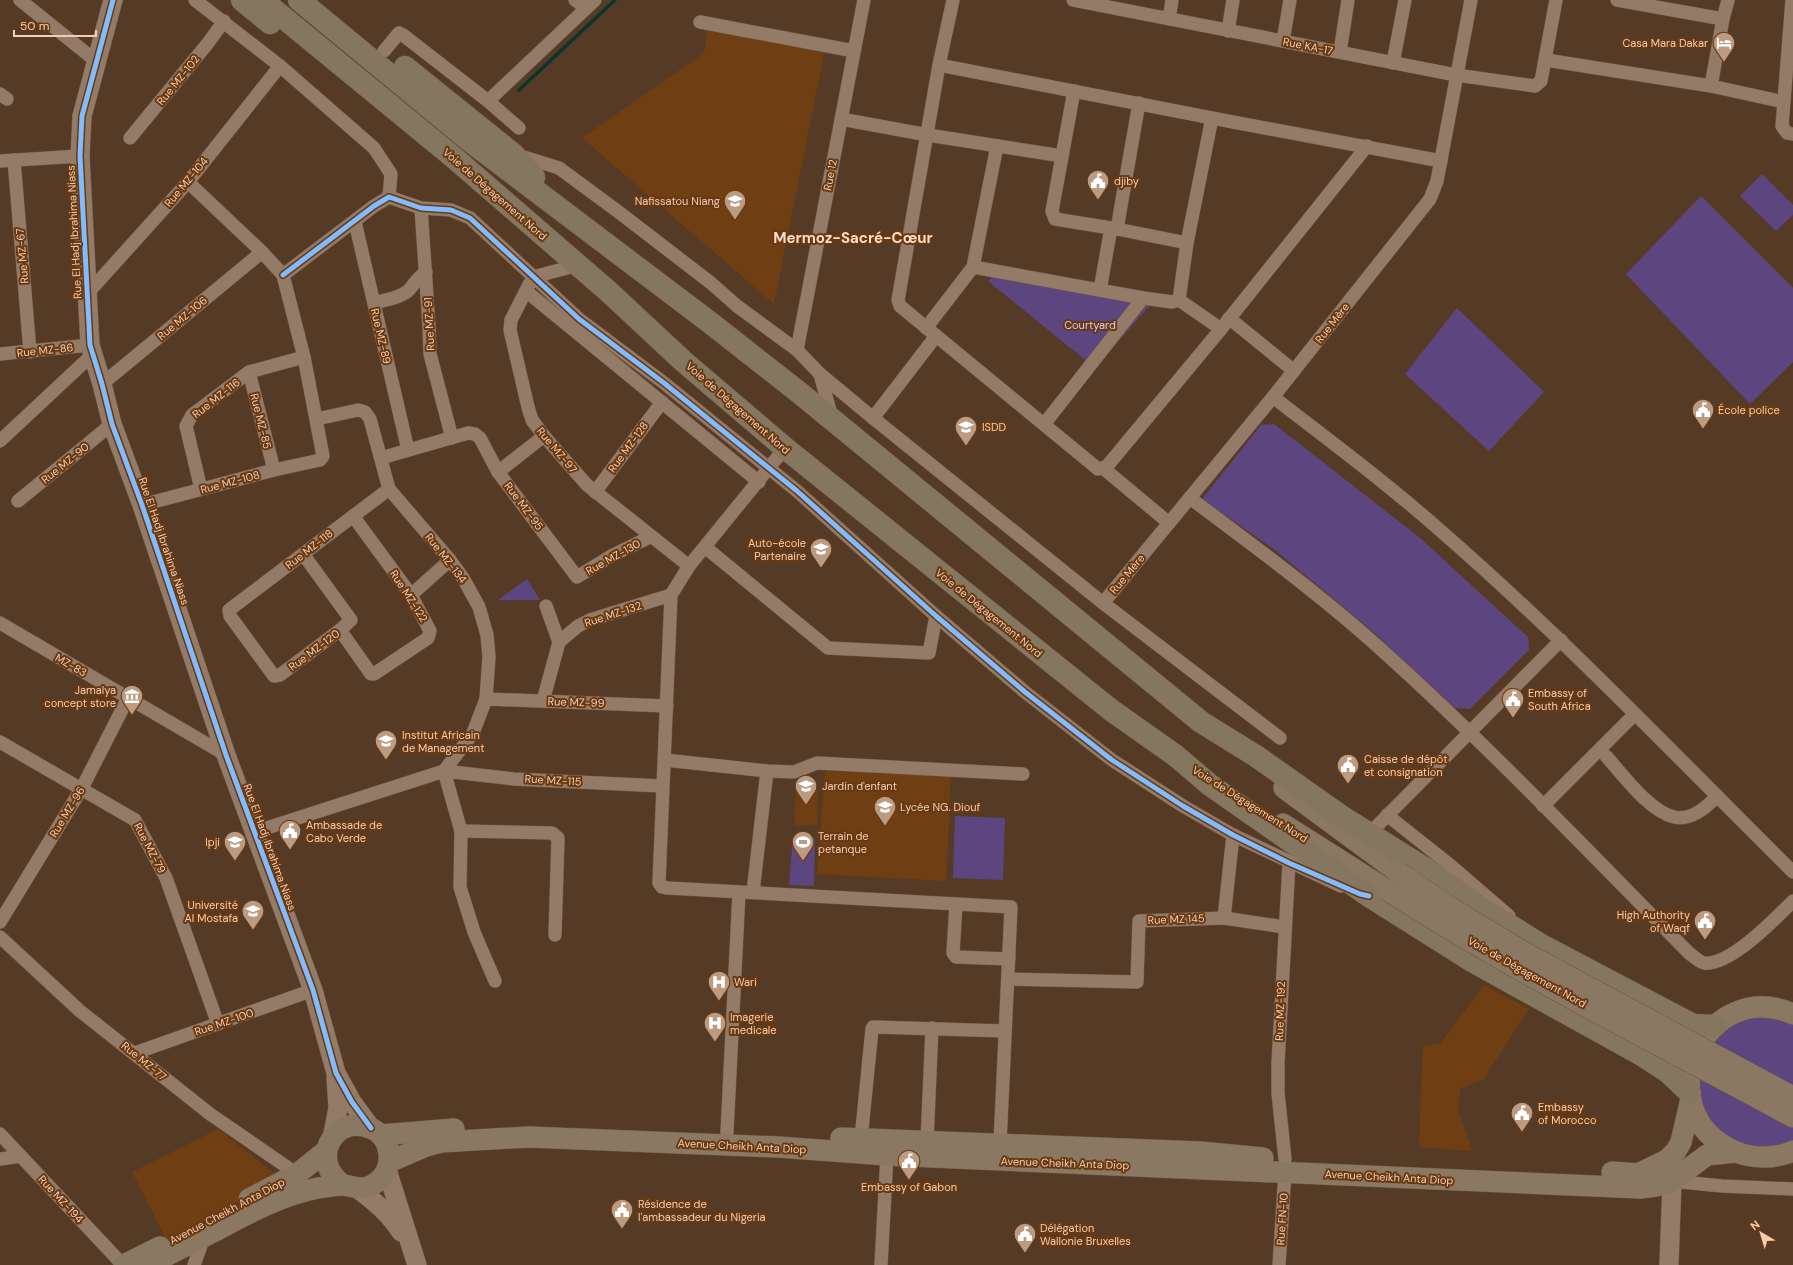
<svg xmlns="http://www.w3.org/2000/svg" width="1793" height="1265" font-family="'DM Sans',sans-serif">
	<style>
		.built { fill: #6f3e13 }
		.green { fill: #5d4680 }
		.water { fill: #08362b }
		.lines { fill: none; stroke-linecap: round; stroke-linejoin: round }
		.stream { stroke: #08362b; stroke-width: 3.5 }
		.street-casing { stroke: #6f5847; stroke-width: 14 }
		.secondary-casing { stroke: #6f5847; stroke-width: 20 }
		.primary-casing { stroke: #6f5847; stroke-width: 22 }
		.highway-casing { stroke: #6f5847; stroke-width: 23 }
		.street { stroke: #937b68; stroke-width: 13 }
		.secondary { stroke: #937b68; stroke-width: 19 }
		.primary { stroke: #8b7863; stroke-width: 21 }
		.highway { stroke: #85765f; stroke-width: 22 }
		.primary-bridge-casing { stroke: #6f5847; stroke-width: 22; stroke-linecap: butt }
		.primary-bridge { stroke: #8b7863; stroke-width: 21 }
		.cycleway-casing { stroke: #693912; stroke-width: 8 }
		.cycleway { stroke: #80bcff; stroke-width: 5 }
		.labels { text-anchor: middle; stroke-width: 4; stroke-linejoin: round; paint-order: stroke }
		.poi-label { font-size: 11px; fill: #f3ceb5; stroke: #693912; text-anchor: start }
		.street-label { font-size: 11px; fill: #f3ceb5; stroke: #693912 }
		.park-label { font-size: 11px; fill: #d9cdff; stroke: #693912 }
		.district-label { font-size: 15px; font-weight: bold; fill: #fcdeca; stroke: #693912 }
	</style>
	<rect width="100%" height="100%" fill="#553b26"/>
	<!-- built -->
	<g class="built">
		<path d="M 708,27 L 825,49 L 774,304 L 582,138 L 704,53 Z"/>
		<path d="M 825,771 L 951,775 L 946,881 L 817,874 Z"/>
		<path d="M 796,790 L 818,791 L 817,825 L 794,826 Z"/>
		<path d="M 1484,985 L 1529,1009 L 1483,1080 L 1460,1089 L 1458,1111 L 1473,1151 L 1419,1147 L 1423,1046 L 1440,1044 Z"/>
		<path d="M 218,1129 L 280,1178 L 167,1241 L 132,1172 Z"/>
	</g>
	<!-- green -->
	<g class="green">
		<path d="M 1762,174 L 1793,205 L 1793,215 L 1776,231 L 1740,196 Z"/>
		<path d="M 1701,196 L 1793,288 L 1793,362 L 1750,404 L 1626,274 Z"/>
		<path d="M 995,275 L 1151,304 L 1095,368 L 988,281 Z"/>
		<path d="M 1457,308 L 1544,392 L 1489,451 L 1405,374 Z"/>
		<path d="M 1274,424 L 1419,537 L 1528,637 L 1529,650 L 1470,709 L 1455,708 L 1372,631 L 1275,550 L 1202,499 L 1261,425 Z"/>
		<path d="M 527,579 L 540,600 L 498,600 Z"/>
		<path d="M 955,816 L 1005,818 L 1003,880 L 953,878 Z"/>
		<path d="M 793,837 L 815,838 L 814,886 L 789,885 Z"/>
		<path d="M 1776,1016 L 1793,1022 L 1793,1142 L 1755,1149 L 1720,1135 L 1697,1098 L 1705,1048 L 1738,1020 Z"/>
	</g>
	<!-- water -->
	<path class="water" d="M 1017,1228 L 1033,1229 L 1033,1237 L 1017,1235 Z"/>
	<g class="lines">
		<!-- stream -->
		<path class="stream" d="M 519,90 L 615,0"/>
		<!-- street casing -->
		<g class="street-casing">
			<g id="street">
				<path d="M 20,0 L 96,61"/>
				<path d="M 195,0 L 280,66 L 374,148 L 391,174 L 389,197"/>
				<path d="M 575,0 L 586,8"/>
				<path d="M 953,0 L 939,65 L 898,300 L 900,306 L 1098,469 L 1103,468 L 1169,523"/>
				<path d="M 1073,0 L 1456,75 L 1535,86 L 1541,81 L 1556,0"/>
				<path d="M 1617,0 L 1723,19 L 1728,0"/>
				<path d="M 1792,0 L 1782,126 L 1787,133 L 1793,134"/>
				<path d="M 1169,19 L 1172,0"/>
				<path d="M 700,22 L 854,51"/>
				<path d="M 1228,31 L 1233,0"/>
				<path d="M 1283,41 L 1290,0"/>
				<path d="M 384,51 L 399,33 L 403,35 L 488,101 L 519,128"/>
				<path d="M 1340,52 L 1348,0"/>
				<path d="M 1546,60 L 1711,86 L 1784,102"/>
				<path d="M 1393,63 L 1405,0"/>
				<path d="M 939,65 L 1212,118 L 1441,161"/>
				<path d="M 1711,86 L 1723,19"/>
				<path d="M 1074,91 L 1052,211 L 1055,219 L 1117,229 L 1187,243"/>
				<path d="M 0,94 L 7,99"/>
				<path d="M 488,101 L 595,0"/>
				<path d="M 1212,118 L 1187,243 L 1179,300 L 1221,329"/>
				<path d="M 841,119 L 928,135 L 1062,156"/>
				<path d="M 130,138 L 208,43 L 224,21"/>
				<path d="M 517,155 L 559,168 L 616,210 L 711,283 L 737,306 L 797,350 L 820,374 L 873,418 L 1103,603 L 1280,738"/>
				<path d="M 14,160 L 30,352"/>
				<path d="M 0,161 L 80,156"/>
				<path d="M 421,208 L 429,326 L 430,354 L 452,438"/>
				<path d="M 355,222 L 408,450"/>
				<path d="M 1117,229 L 1139,103"/>
				<path d="M 973,267 L 1143,298 L 1172,302 L 1179,300"/>
				<path d="M 567,268 L 533,277 L 511,320 L 510,330 L 528,407 L 532,420 L 544,436 L 587,485 L 689,566"/>
				<path d="M 283,275 L 374,206 L 389,197 L 421,208 L 451,210 L 470,218 L 579,319 L 664,383 L 797,491 L 936,616 L 1025,692 L 1112,760 L 1183,806 L 1233,835 L 1341,886"/>
				<path d="M 1100,290 L 1111,228"/>
				<path d="M 526,291 L 759,482"/>
				<path d="M 87,294 L 188,182 L 280,66"/>
				<path d="M 374,303 C 384,300 401,298 409,290 C 415,283 418,277 426,272"/>
				<path d="M 1229,318 L 1294,371"/>
				<path d="M 926,328 L 973,267 L 997,146"/>
				<path d="M 797,350 L 864,0"/>
				<path d="M 0,354 L 90,345"/>
				<path d="M 249,372 L 274,470"/>
				<path d="M 820,374 L 832,418"/>
				<path d="M 102,384 L 262,252"/>
				<path d="M 1273,397 C 1330,441 1388,484 1442,532 C 1565,639 1677,757 1793,872"/>
				<path d="M 873,418 L 936,336"/>
				<path d="M 1045,423 L 1143,298"/>
				<path d="M 0,441 L 92,355"/>
				<path d="M 785,448 L 689,566 L 671,595 L 659,883 L 662,887 L 668,888 L 1011,907 L 1000,1144"/>
				<path d="M 381,458 L 468,433 L 475,434 L 480,438 L 498,472 L 577,577 L 613,555 L 650,537"/>
				<path d="M 1103,468 L 1108,465 L 1221,329 L 1367,146"/>
				<path d="M 498,472 L 544,436"/>
				<path d="M 201,489 L 186,426 L 192,415 L 249,372 L 304,357"/>
				<path d="M 595,492 L 662,402"/>
				<path d="M 1190,498 C 1250,543 1310,587 1366,636 C 1479,736 1583,846 1689,953 C 1693,956 1699,962 1704,963 C 1730,966 1775,919 1793,901"/>
				<path d="M 18,501 L 112,424"/>
				<path d="M 142,505 L 274,470 L 320,460 L 323,456 L 304,357 L 283,275 L 262,252 L 188,182"/>
				<path d="M 705,547 L 828,648 L 929,653 L 936,616"/>
				<path d="M 303,554 L 351,620 L 340,630 L 280,675 L 274,676 L 230,616 L 229,610 L 389,489"/>
				<path d="M 411,595 L 450,560"/>
				<path d="M 1103,603 L 1273,397 L 1430,199 L 1437,181 L 1471,0"/>
				<path d="M 0,623 L 226,755"/>
				<path d="M 340,630 L 371,674 L 374,674 L 428,638 L 430,631 L 411,595 L 353,516"/>
				<path d="M 559,642 L 578,626 L 590,620 L 671,595"/>
				<path d="M 486,699 L 667,706"/>
				<path d="M 543,701 L 559,642 L 546,606"/>
				<path d="M 0,742 L 135,820 L 166,878 L 218,1024"/>
				<path d="M 1606,756 C 1623,775 1649,811 1674,817 C 1691,821 1707,807 1717,796"/>
				<path d="M 665,760 L 767,771 L 794,772 L 817,763 L 1023,774"/>
				<path d="M 1543,806 L 1635,714"/>
				<path d="M 1387,815 L 1450,865 L 1509,916"/>
				<path d="M 461,831 L 552,833 L 558,838 L 555,935"/>
				<path d="M 254,832 L 444,771 L 473,733 L 486,699 L 489,657 L 487,635 L 479,607 L 463,578 L 450,560 L 389,489 L 370,419 L 365,412 L 358,410 L 317,419"/>
				<path d="M 1369,834 L 1561,640"/>
				<path d="M 753,892 L 767,771"/>
				<path d="M 956,904 L 953,953 L 956,957 L 1009,959"/>
				<path d="M 1224,918 L 1233,835"/>
				<path d="M 0,922 L 82,788 L 128,698"/>
				<path d="M 0,937 L 80,1011 L 210,1114 L 297,1174"/>
				<path d="M 1008,979 L 1137,982 L 1139,921 L 1224,918 L 1284,927"/>
				<path d="M 495,981 L 474,932 L 460,887 L 461,831 L 444,771 L 514,779 L 662,786"/>
				<path d="M 135,1053 L 313,990"/>
				<path d="M 727,1132 L 739,892"/>
				<path d="M 0,1134 L 123,1265"/>
				<path d="M 861,1139 L 872,1029 L 873,1027 L 1005,1031"/>
				<path d="M 927,1141 L 932,1028"/>
				<path d="M 0,1159 L 21,1156"/>
				<path d="M 1285,1159 L 1278,1093 L 1278,1063 L 1289,863"/>
				<path d="M 1671,1181 L 1722,1186 L 1793,1189"/>
				<path d="M 194,1265 L 204,1237"/>
				<path d="M 881,1265 L 887,1155"/>
				<path d="M 1279,1265 L 1285,1172"/>
			</g>
		</g>
		<!-- secondary casing -->
		<g class="secondary-casing">
			<g id="secondary">
				<path d="M 113,0 L 82,116 L 80,156 L 90,345 L 102,384 L 112,424 L 142,505 L 226,755 L 313,990 L 336,1073 L 352,1102 L 371,1128"/>
				<path d="M 332,1139 L 338,1108 L 336,1077"/>
				<path d="M 387,1170 L 417,1265"/>
				<path d="M 358,1189 C 375,1202 389,1213 401,1232"/>
				<path d="M 1669,1265 L 1672,1181 L 1674,1167"/>
			</g>
		</g>
		<!-- primary casing -->
		<g class="primary-casing">
			<g id="primary">
				<path d="M 1284,788 L 1398,872"/>
				<path d="M 1283,824 L 1387,890"/>
				<path d="M 1793,1014 C 1704,975 1644,1111 1734,1151 C 1752,1159 1775,1159 1793,1151"/>
				<path d="M 381,1135 L 454,1129"/>
				<path d="M 841,1138 L 1200,1152 L 1263,1158"/>
				<path d="M 389,1162 L 426,1146 L 441,1142 L 529,1137 L 778,1147 L 887,1155 L 1640,1188 L 1656,1186 L 1672,1181 L 1707,1155 L 1736,1152"/>
				<path d="M 1612,1172 L 1638,1174 L 1667,1160 L 1676,1151 L 1681,1142 L 1691,1099"/>
				<path d="M 249,1199 L 297,1174 L 326,1151"/>
				<path d="M 124,1265 L 160,1247"/>
				<path d="M 148,1265 C 170,1254 193,1242 215,1231 C 248,1213 282,1195 318,1188 C 326,1187 335,1185 343,1185 C 357,1187 363,1192 377,1182 C 396,1168 392,1136 370,1128 C 334,1113 308,1161 343,1185"/>
			</g>
		</g>
		<!-- highway casing -->
		<g class="highway-casing">
			<g id="highway">
				<path d="M 242,0 L 270,23"/>
				<path d="M 262,0 L 452,156 L 609,292 L 683,361 L 785,448 L 1111,710 L 1176,756 L 1210,785 L 1369,896 L 1472,961 L 1642,1055 L 1668,1072 L 1690,1093"/>
				<path d="M 299,0 L 470,141 L 708,321 L 801,394 L 1201,722 L 1256,756 L 1341,816 L 1426,869 L 1483,909 L 1543,946 L 1693,1025 L 1715,1026"/>
				<path d="M 405,67 L 513,154 L 534,177"/>
			</g>
		</g>
		<!-- street -->
		<use href="#street" class="street"/>
		<!-- secondary -->
		<use href="#secondary" class="secondary"/>
		<!-- primary -->
		<use href="#primary" class="primary"/>
		<!-- highway -->
		<use href="#highway" class="highway"/>
		<!-- primary-bridge casing -->
		<g class="primary-bridge-casing">
			<g id="primary-bridge">
				<path d="M 1398,872 L 1454,910 L 1527,954 L 1793,1097"/>
				<path d="M 1387,890 C 1517,974 1657,1043 1793,1117"/>
			</g>
		</g>
		<!-- primary-bridge -->
		<use href="#primary-bridge" class="primary-bridge"/>
		<!-- cycleway casing -->
		<g class="cycleway-casing">
			<g id="cycleway">
				<path d="M 113,0 L 82,116 L 80,156 L 90,345 L 102,384 L 112,424 L 142,505 L 226,755 L 313,990 L 336,1073 L 352,1102 L 371,1128"/>
				<path d="M 283,275 L 374,206 L 389,197 L 421,208 L 451,210 L 470,218 L 579,319 L 664,383 L 797,491 L 936,616 L 1025,692 L 1112,760 L 1183,806 L 1233,835 L 1289,863 L 1360,894 L 1369,896"/>
			</g>
		</g>
		<!-- cycleway -->
		<use href="#cycleway" class="cycleway"/>
	</g>
	<!-- icons -->
	<defs>
		<g id="hotel-pin" transform="scale(1.15)"><path d="M0 17L-7.5 6A9.5 9.5 0 1 1 7.5 6Z" fill="#bc9b83" stroke="#693912"/><path d="M-6-4.5h1.5V1H6V5H4.5V3h-9V5H-6ZM-4 0a1.8 1.8 0 1 1 3.6 0ZM.5 0V-2.5h3Q6-2.5 6 0Z" fill="#fff"/></g>
		<g id="civic-pin" transform="scale(1.15)"><path d="M0 17L-7.5 6A9.5 9.5 0 1 1 7.5 6Z" fill="#bc9b83" stroke="#693912"/><path d="M-.6-6.5H3V-4.5H.6V-3L4-1V1h2V6H-6V1h2V-1L-.6-3ZM-1.2 2.5V6h2.4V2.5Z" fill="#fff"/></g>
		<g id="school-pin" transform="scale(1.15)"><path d="M0 17L-7.5 6A9.5 9.5 0 1 1 7.5 6Z" fill="#bc9b83" stroke="#693912"/><path d="M0-5L7-2L0 1L-7-2ZM-4 1L0 2.5L4 1V4Q0 6-4 4Z" fill="#fff"/></g>
		<g id="university-pin" transform="scale(1.15)"><path d="M0 17L-7.5 6A9.5 9.5 0 1 1 7.5 6Z" fill="#bc9b83" stroke="#693912"/><path d="M0-5L7-2L0 1L-7-2ZM-4 1L0 2.5L4 1V4Q0 6-4 4Z" fill="#fff"/></g>
		<g id="museum-pin" transform="scale(1.15)"><path d="M0 17L-7.5 6A9.5 9.5 0 1 1 7.5 6Z" fill="#bc9b83" stroke="#693912"/><path d="M0-6L6-3V-2H-6V-3ZM-5-1h2V3h-2ZM-1-1h2V3h-2ZM3-1h2V3H3ZM-6 4H6V6H-6Z" fill="#fff"/></g>
		<g id="stadium-pin" transform="scale(1.15)"><path d="M0 17L-7.5 6A9.5 9.5 0 1 1 7.5 6Z" fill="#bc9b83" stroke="#693912"/><path d="M0-5a6.5 5 0 1 0 0 10a6.5 5 0 1 0 0-10ZM-3.5-1.8h7v3.6h-7Z" fill="#fff"/></g>
		<g id="hospital-pin" transform="scale(1.15)"><path d="M0 17L-7.5 6A9.5 9.5 0 1 1 7.5 6Z" fill="#bc9b83" stroke="#693912"/><path d="M-5-5h3v3.5h4V-5h3V5h-3V1.5h-4V5h-3Z" fill="#fff"/></g>
	</defs>
	<g fill-rule="evenodd">
		<use href="#hotel-pin" x="1724" y="43"/>
		<use href="#civic-pin" x="1098" y="181"/>
		<use href="#school-pin" x="735" y="201"/>
		<use href="#civic-pin" x="1703" y="410"/>
		<use href="#university-pin" x="966" y="427"/>
		<use href="#school-pin" x="821" y="549"/>
		<use href="#museum-pin" x="132" y="696"/>
		<use href="#civic-pin" x="1513" y="699"/>
		<use href="#university-pin" x="386" y="741"/>
		<use href="#civic-pin" x="1348" y="765"/>
		<use href="#school-pin" x="806" y="786"/>
		<use href="#school-pin" x="885" y="807"/>
		<use href="#civic-pin" x="290" y="831"/>
		<use href="#school-pin" x="235" y="842"/>
		<use href="#stadium-pin" x="803" y="842"/>
		<use href="#school-pin" x="253" y="911"/>
		<use href="#civic-pin" x="1705" y="921"/>
		<use href="#hospital-pin" x="719" y="982"/>
		<use href="#hospital-pin" x="715" y="1023"/>
		<use href="#civic-pin" x="1522" y="1113"/>
		<use href="#civic-pin" x="909" y="1161"/>
		<use href="#civic-pin" x="622" y="1210"/>
		<use href="#civic-pin" x="1025" y="1234"/>
	</g>
	<g class="labels">
		<!-- poi labels -->
		<g class="poi-label">
			<text x="1708" y="47" text-anchor="end">Casa Mara Dakar</text>
			<text x="1114" y="185">djiby</text>
			<text x="720" y="205" text-anchor="end">Nafissatou Niang</text>
			<text x="1718" y="414">École police</text>
			<text x="982" y="431">ISDD</text>
			<text x="806" y="547" text-anchor="end">Auto-école<tspan x="806" dy="13">Partenaire</tspan></text>
			<text x="116" y="694" text-anchor="end">Jamalya<tspan x="116" dy="13">concept store</tspan></text>
			<text x="1528" y="697">Embassy of<tspan x="1528" dy="13">South Africa</tspan></text>
			<text x="402" y="739">Institut Africain<tspan x="402" dy="13">de Management</tspan></text>
			<text x="1364" y="763">Caisse de dépôt<tspan x="1364" dy="13">et consignation</tspan></text>
			<text x="822" y="790">Jardin d'enfant</text>
			<text x="900" y="811">Lycée NG. Diouf</text>
			<text x="306" y="829">Ambassade de<tspan x="306" dy="13">Cabo Verde</tspan></text>
			<text x="818" y="840">Terrain de<tspan x="818" dy="13">petanque</tspan></text>
			<text x="220" y="846" text-anchor="end">Ipji</text>
			<text x="238" y="909" text-anchor="end">Université<tspan x="238" dy="13">Al Mostafa</tspan></text>
			<text x="1690" y="919" text-anchor="end">High Authority<tspan x="1690" dy="13">of Waqf</tspan></text>
			<text x="734" y="986">Wari</text>
			<text x="730" y="1021">Imagerie<tspan x="730" dy="13">medicale</tspan></text>
			<text x="1538" y="1111">Embassy<tspan x="1538" dy="13">of Morocco</tspan></text>
			<text x="909" y="1191" text-anchor="middle">Embassy of Gabon</text>
			<text x="638" y="1208">Résidence de<tspan x="638" dy="13">l'ambassadeur du Nigeria</tspan></text>
			<text x="1040" y="1232">Délégation<tspan x="1040" dy="13">Wallonie Bruxelles</tspan></text>
		</g>
		<!-- street labels -->
		<g class="street-label">
			<text transform="translate(1308 46) rotate(11)" y="4">Rue KA-17</text>
			<text transform="translate(178 80) rotate(-51)" y="4">Rue MZ-102</text>
			<text transform="translate(830 175) rotate(-79)" y="4">Rue 12</text>
			<text transform="translate(186 182) rotate(-50)" y="4">Rue MZ-104</text>
			<text transform="translate(495 194) rotate(41)" y="4">Voie de Dégagement Nord</text>
			<text transform="translate(74 232) rotate(-93)" y="4">Rue El Hadj Ibrahima Niass</text>
			<text transform="translate(22 256) rotate(-95)" y="4">Rue MZ-67</text>
			<text transform="translate(182 318) rotate(-40)" y="4">Rue MZ-106</text>
			<text transform="translate(1332 323) rotate(-52)" y="4">Rue Mère</text>
			<text transform="translate(429 324) rotate(-93)" y="4">Rue MZ-91</text>
			<text transform="translate(381 336) rotate(77)" y="4">Rue MZ-89</text>
			<text transform="translate(45 350) rotate(-6)" y="4">Rue MZ-86</text>
			<text transform="translate(216 398) rotate(-38)" y="4">Rue MZ-116</text>
			<text transform="translate(738 408) rotate(41)" y="4">Voie de Dégagement Nord</text>
			<text transform="translate(261 421) rotate(76)" y="4">Rue MZ-85</text>
			<text transform="translate(628 447) rotate(-54)" y="4">Rue MZ-128</text>
			<text transform="translate(557 450) rotate(50)" y="4">Rue MZ-97</text>
			<text transform="translate(65 463) rotate(-39)" y="4">Rue MZ-90</text>
			<text transform="translate(230 482) rotate(-15)" y="4">Rue MZ-108</text>
			<text transform="translate(524 506) rotate(53)" y="4">Rue MZ-95</text>
			<text transform="translate(164 541) rotate(71)" y="4">Rue El Hadj Ibrahima Niass</text>
			<text transform="translate(309 549) rotate(-38)" y="4">Rue MZ-118</text>
			<text transform="translate(613 557) rotate(-29)" y="4">Rue MZ-130</text>
			<text transform="translate(446 558) rotate(52)" y="4">Rue MZ-134</text>
			<text transform="translate(1127 574) rotate(-50)" y="4">Rue Mère</text>
			<text transform="translate(409 596) rotate(57)" y="4">Rue MZ-122</text>
			<text transform="translate(989 613) rotate(39)" y="4">Voie de Dégagement Nord</text>
			<text transform="translate(613 614) rotate(-18)" y="4">Rue MZ-132</text>
			<text transform="translate(314 650) rotate(-37)" y="4">Rue MZ-120</text>
			<text transform="translate(71 665) rotate(30)" y="4">MZ-83</text>
			<text transform="translate(576 702) rotate(2)" y="4">Rue MZ-99</text>
			<text transform="translate(553 780) rotate(3)" y="4">Rue MZ-115</text>
			<text transform="translate(1250 804) rotate(32)" y="4">Voie de Dégagement Nord</text>
			<text transform="translate(67 812) rotate(-59)" y="4">Rue MZ-96</text>
			<text transform="translate(270 847) rotate(70)" y="4">Rue El Hadj Ibrahima Niass</text>
			<text transform="translate(150 848) rotate(62)" y="4">Rue MZ-79</text>
			<text transform="translate(1176 919) rotate(-2)" y="4">Rue MZ 145</text>
			<text transform="translate(1527 972) rotate(29)" y="4">Voie de Dégagement Nord</text>
			<text transform="translate(1280 1011) rotate(-88)" y="4">Rue MZ-192</text>
			<text transform="translate(224 1022) rotate(-19)" y="4">Rue MZ-100</text>
			<text transform="translate(144 1061) rotate(39)" y="4">Rue MZ-77</text>
			<text transform="translate(742 1146) rotate(3)" y="4">Avenue Cheikh Anta Diop</text>
			<text transform="translate(1065 1163) rotate(2)" y="4">Avenue Cheikh Anta Diop</text>
			<text transform="translate(1389 1177) rotate(3)" y="4">Avenue Cheikh Anta Diop</text>
			<text transform="translate(61 1199) rotate(47)" y="4">Rue MZ-194</text>
			<text transform="translate(227 1211) rotate(-28)" y="4">Avenue Cheikh Anta Diop</text>
			<text transform="translate(1282 1219) rotate(-86)" y="4">Rue FN-10</text>
		</g>
		<!-- park labels -->
		<g class="park-label">
			<text x="1090" y="329">Courtyard</text>
		</g>
		<!-- district labels -->
		<g class="district-label">
			<text x="853" y="243">Mermoz-Sacré-Cœur</text>
		</g>
	</g>
	<!-- north arrow -->
	<g transform="translate(1761 1233) rotate(322)" stroke="#693912" stroke-width="3" paint-order="stroke">
	<path d="M0-3L7 15L0 10L-7 15Z" fill="#f3ceb5"/>
	<text y="-6" font-size="11" font-weight="bold" text-anchor="middle" fill="#f3ceb5">N</text>
	</g>
	<!-- scale -->
	<path d="M14 30v6h82v-6" fill="none" stroke="#f3ceb5" stroke-width="2"/>
	<text x="20" y="30" font-size="12" fill="#f3ceb5" stroke="#693912" stroke-width="3" paint-order="stroke">50 m</text>
</svg>
